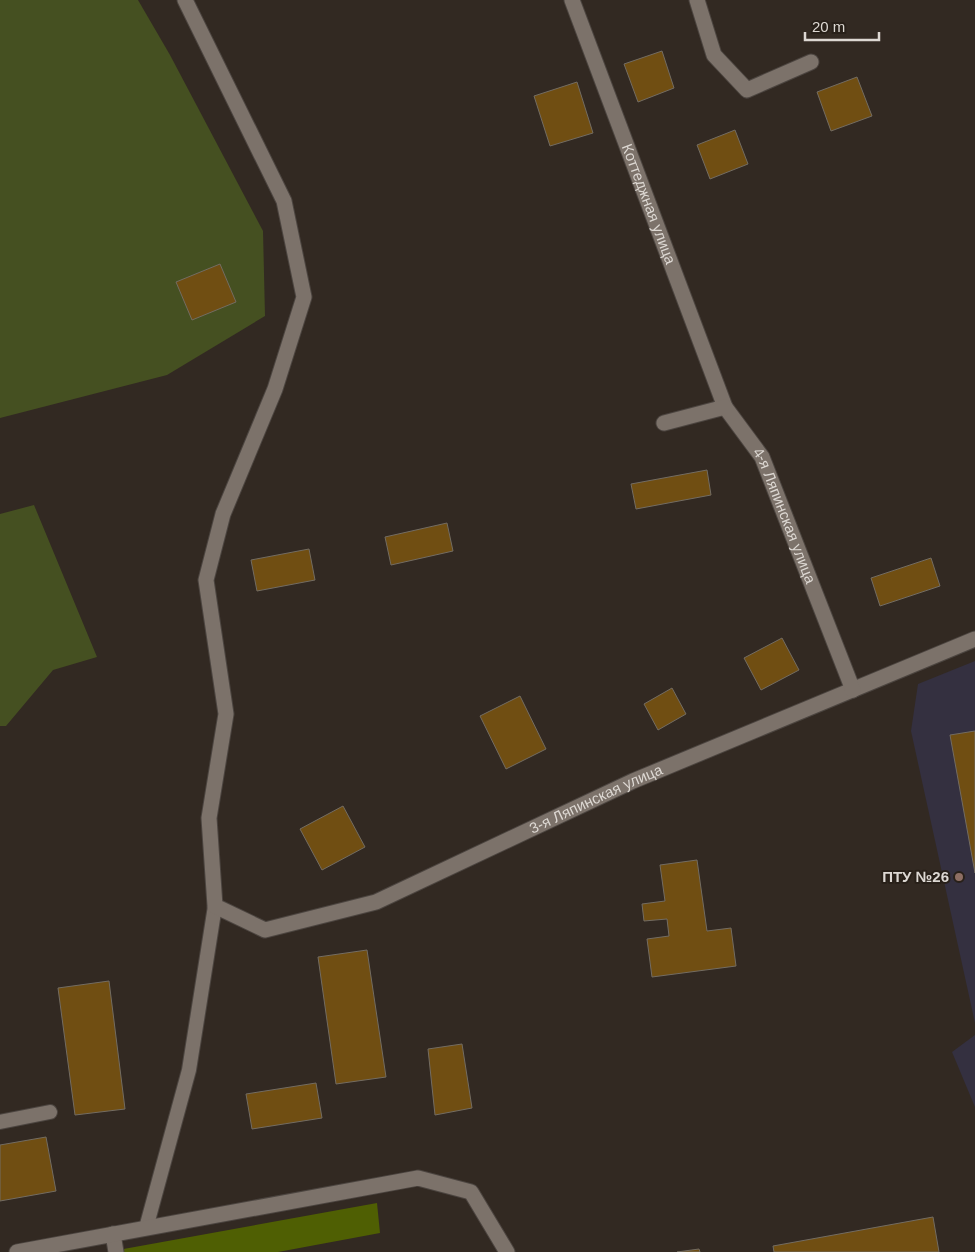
<svg xmlns="http://www.w3.org/2000/svg" width="975" height="1252" font-family="Arial,sans-serif">
	<style>
		.education { fill: #343040 }
		.green { fill: #455021 }
		.forest { fill: #4f5f03 }
		.building { fill: #704e12; stroke: #736c62 }
		.lines { fill: none; stroke-linecap: round; stroke-linejoin: round }
		.lane-casing { stroke: #4c4540; stroke-width: 16 }
		.street-casing { stroke: #4c4540; stroke-width: 17 }
		.lane { stroke: #7c726a; stroke-width: 14 }
		.street { stroke: #7c726a; stroke-width: 15 }
		.education-dot { fill: #8d6e63; stroke: #282019; stroke-width: 2 }
		.labels { text-anchor: middle; stroke-width: 4; stroke-linejoin: round; paint-order: stroke }
		.street-label { font-size: 15px; fill: #ddd8d3; stroke: #282019 }
		.poi-label { font-size: 15px; font-weight: bold; fill: #ddd8d3; stroke: #282019; text-anchor: end }
	</style>
	<rect width="100%" height="100%" fill="#322922"/>
	<!-- education -->
	<g class="education">
		<path d="M 975,661 L 975,1023 L 911,731 L 918,684 Z"/>
		<path d="M 975,1035 L 975,1107 L 952,1052 Z"/>
	</g>
	<!-- green -->
	<g class="green">
		<path d="M 0,0 L 138,0 L 170,55 L 263,231 L 265,316 L 167,375 L 0,418 Z"/>
		<path d="M 34,505 L 97,657 L 53,670 L 6,726 L 0,726 L 0,514 Z"/>
	</g>
	<!-- forest -->
	<path class="forest" d="M 377,1203 L 380,1233 L 278,1252 L 107,1252 Z"/>
	<!-- building -->
	<g class="building">
		<path d="M 662,51 L 674,88 L 638,102 L 624,64 Z"/>
		<path d="M 857,77 L 872,116 L 831,131 L 817,92 Z"/>
		<path d="M 577,82 L 593,133 L 550,146 L 534,96 Z"/>
		<path d="M 735,130 L 748,164 L 710,179 L 697,145 Z"/>
		<path d="M 220,264 L 236,302 L 192,320 L 176,282 Z"/>
		<path d="M 707,470 L 711,495 L 636,509 L 631,484 Z"/>
		<path d="M 447,523 L 453,551 L 391,565 L 385,537 Z"/>
		<path d="M 309,549 L 315,580 L 257,591 L 251,560 Z"/>
		<path d="M 931,558 L 940,586 L 880,606 L 871,578 Z"/>
		<path d="M 782,638 L 799,670 L 761,690 L 744,658 Z"/>
		<path d="M 672,688 L 686,714 L 658,730 L 644,704 Z"/>
		<path d="M 520,696 L 546,749 L 506,769 L 480,716 Z"/>
		<path d="M 975,731 L 975,873 L 950,735 Z"/>
		<path d="M 343,806 L 365,847 L 322,870 L 300,829 Z"/>
		<path d="M 697,860 L 707,931 L 731,928 L 736,966 L 652,977 L 647,939 L 669,936 L 667,919 L 644,921 L 642,904 L 665,901 L 660,865 Z"/>
		<path d="M 367,950 L 386,1077 L 336,1084 L 318,957 Z"/>
		<path d="M 109,981 L 125,1109 L 75,1115 L 58,988 Z"/>
		<path d="M 462,1044 L 472,1108 L 435,1115 L 428,1049 Z"/>
		<path d="M 316,1083 L 322,1118 L 252,1129 L 246,1094 Z"/>
		<path d="M 46,1137 L 56,1191 L 0,1201 L 0,1145 Z"/>
		<path d="M 933,1217 L 939,1252 L 774,1252 L 773,1246 Z"/>
		<path d="M 699,1249 L 700,1252 L 677,1252 Z"/>
	</g>
	<g class="lines">
		<!-- lane casing -->
		<g class="lane-casing">
			<g id="lane">
				<path d="M 0,1122 L 50,1112"/>
				<path d="M 146,1228 L 189,1070 L 215,906"/>
			</g>
		</g>
		<!-- street casing -->
		<g class="street-casing">
			<g id="street">
				<path id="s1" d="M 185,0 L 284,201 L 304,297 L 275,389 L 223,514 L 206,580 L 226,714 L 209,818 L 215,906 L 265,930 L 376,902 L 633,781 L 975,639"/>
				<path id="s2" d="M 572,0 L 725,407"/>
				<path d="M 697,0 L 714,55 L 747,90 L 811,62"/>
				<path id="s3" d="M 664,423 L 725,407 L 762,457 L 853,690"/>
				<path d="M 113,1234 L 116,1252"/>
				<path d="M 17,1252 L 418,1178 L 471,1192 L 507,1252"/>
			</g>
		</g>
		<!-- lane -->
		<use href="#lane" class="lane"/>
		<!-- street -->
		<use href="#street" class="street"/>
	</g>
	<!-- markers -->
	<circle class="education-dot" cx="959" cy="877" r="5"/>
	<g class="labels">
		<!-- street labels -->
		<g class="street-label">
			<text dy="5" stroke="none"><textPath href="#s2" startOffset="218">Коттеджная улица</textPath></text>
			<text dy="5" stroke="none"><textPath href="#s3" startOffset="188">4-я Ляпинская улица</textPath></text>
			<text dy="5" stroke="none"><textPath href="#s1" startOffset="1364">3-я Ляпинская улица</textPath></text>
		</g>
		<!-- poi labels -->
		<g class="poi-label">
			<text x="949" y="882">ПТУ №26</text>
		</g>
	</g>
	<!-- scale -->
	<path d="M805 32v8h74v-8" fill="none" stroke="#ddd8d3" stroke-width="2.5"/>
	<text x="812" y="32" font-size="15" fill="#ddd8d3" stroke="#282019" stroke-width="4" paint-order="stroke">20 m</text>
</svg>
